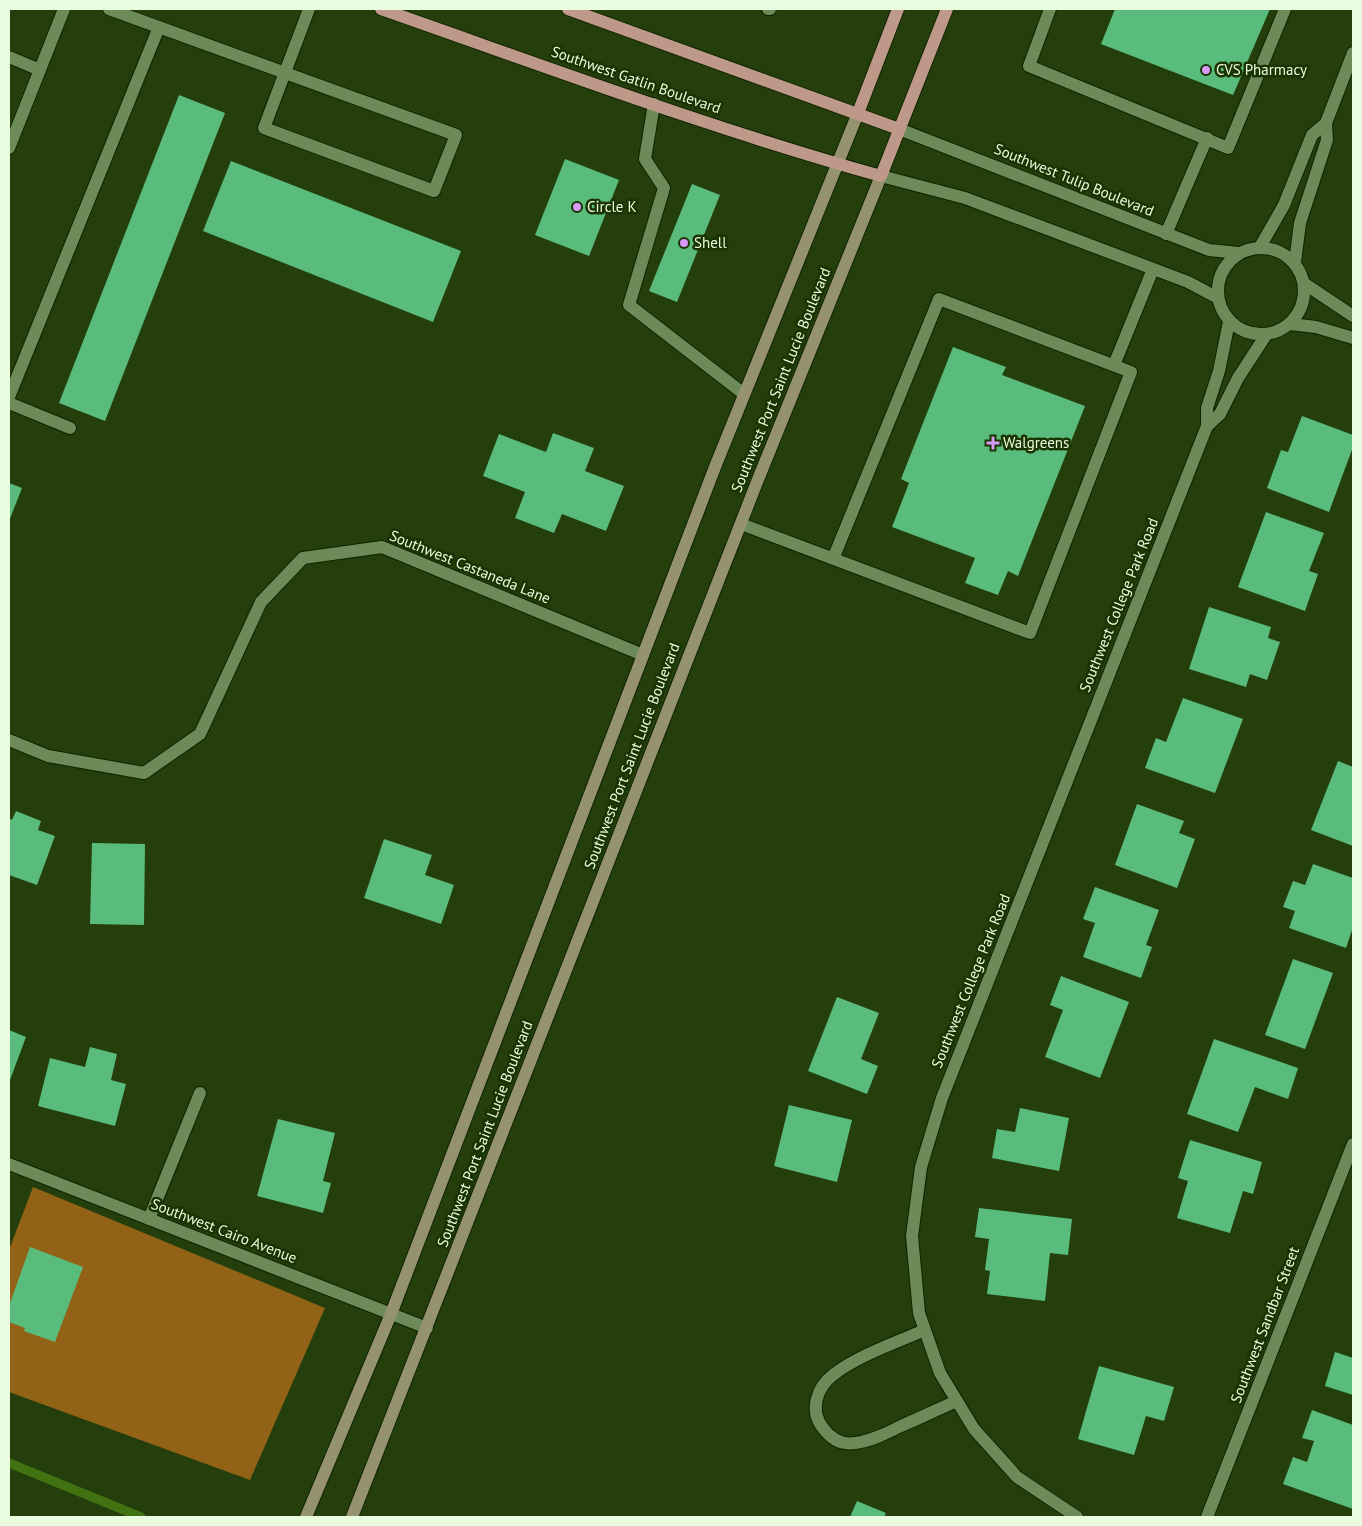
<svg xmlns="http://www.w3.org/2000/svg" width="1362" height="1526" font-family="'PT Sans',sans-serif">
	<style>
		.forest { fill: #926316 }
		.lines { fill: none; stroke-linecap: round; stroke-linejoin: round }
		.stream { stroke: #417212; stroke-width: 9 }
		.building { fill: #59bc7d }
		.service-casing { stroke: #102300; stroke-width: 14 }
		.minor-casing { stroke: #102300; stroke-width: 14 }
		.tertiary-casing { stroke: #102300; stroke-width: 14 }
		.secondary-casing { stroke: #102300; stroke-width: 14 }
		.primary-casing { stroke: #102300; stroke-width: 14 }
		.service { stroke: #6c8b58; stroke-width: 12 }
		.minor { stroke: #6c8b58; stroke-width: 12 }
		.tertiary { stroke: #6c8b58; stroke-width: 12 }
		.secondary { stroke: #959270; stroke-width: 12 }
		.primary { stroke: #be9889; stroke-width: 12 }
		.poi-dot { fill: #d89af8; stroke: #1a3401; stroke-width: 2 }
		.labels { text-anchor: middle; stroke-width: 5; stroke-linejoin: round; paint-order: stroke }
		.poi-label { font-size: 15px; fill: #eafce0; stroke: #1a3401; text-anchor: start }
		.street-label { font-size: 15px; fill: #eafce0; stroke: #1a3401 }
	</style>
	<rect width="100%" height="100%" fill="#243e0c"/>
	<!-- forest -->
	<path class="forest" d="M 33,1187 L 325,1308 L 250,1480 L 9,1392 L 9,1250 Z"/>
	<g class="lines">
		<!-- stream -->
		<path class="stream" d="M 9,1463 L 141,1517"/>
	</g>
	<!-- building -->
	<g class="building">
		<path d="M 1115,9 L 1270,9 L 1233,95 L 1101,44 Z"/>
		<path d="M 179,95 L 225,113 L 105,421 L 59,403 Z"/>
		<path d="M 565,159 L 619,180 L 589,256 L 535,235 Z"/>
		<path d="M 231,161 L 461,251 L 433,322 L 203,231 Z"/>
		<path d="M 692,184 L 720,195 L 677,302 L 649,291 Z"/>
		<path d="M 953,347 L 1006,367 L 1002,375 L 1085,406 L 1018,576 L 1008,571 L 998,595 L 965,583 L 975,558 L 892,527 L 909,483 L 901,479 Z"/>
		<path d="M 1302,416 L 1353,435 L 1353,447 L 1329,512 L 1267,488 L 1281,450 L 1288,452 Z"/>
		<path d="M 553,433 L 594,448 L 585,471 L 624,486 L 606,531 L 562,514 L 554,533 L 515,518 L 525,492 L 483,476 L 499,434 L 546,452 Z"/>
		<path d="M 9,483 L 22,488 L 9,521 Z"/>
		<path d="M 1266,512 L 1324,533 L 1309,571 L 1318,574 L 1305,611 L 1238,587 Z"/>
		<path d="M 1209,607 L 1271,627 L 1268,638 L 1280,642 L 1267,680 L 1250,674 L 1246,687 L 1189,669 Z"/>
		<path d="M 1183,698 L 1243,719 L 1215,793 L 1145,768 L 1156,738 L 1166,742 Z"/>
		<path d="M 1338,761 L 1353,767 L 1353,846 L 1311,830 Z"/>
		<path d="M 1137,804 L 1184,821 L 1179,833 L 1195,839 L 1177,888 L 1115,865 Z"/>
		<path d="M 16,811 L 41,821 L 38,830 L 55,836 L 37,885 L 9,875 L 9,818 L 12,820 Z"/>
		<path d="M 384,839 L 432,855 L 425,875 L 454,885 L 441,924 L 364,898 Z"/>
		<path d="M 92,843 L 145,844 L 144,925 L 90,924 Z"/>
		<path d="M 1313,864 L 1353,878 L 1353,927 L 1346,948 L 1289,928 L 1295,911 L 1283,907 L 1293,881 L 1305,885 Z"/>
		<path d="M 1095,887 L 1159,910 L 1146,945 L 1152,947 L 1141,978 L 1083,957 L 1095,923 L 1083,919 Z"/>
		<path d="M 1293,959 L 1333,973 L 1305,1049 L 1265,1035 Z"/>
		<path d="M 1061,976 L 1129,1002 L 1100,1078 L 1045,1057 L 1063,1010 L 1050,1005 Z"/>
		<path d="M 837,997 L 879,1013 L 861,1059 L 878,1066 L 867,1094 L 808,1071 Z"/>
		<path d="M 9,1030 L 26,1037 L 10,1080 L 9,1079 Z"/>
		<path d="M 1214,1039 L 1298,1068 L 1288,1099 L 1255,1087 L 1238,1132 L 1187,1114 Z"/>
		<path d="M 90,1047 L 117,1054 L 111,1080 L 126,1084 L 115,1126 L 38,1106 L 50,1058 L 85,1067 Z"/>
		<path d="M 789,1105 L 852,1120 L 837,1182 L 774,1166 Z"/>
		<path d="M 1020,1108 L 1069,1118 L 1059,1171 L 992,1158 L 997,1129 L 1015,1132 Z"/>
		<path d="M 278,1119 L 335,1133 L 323,1181 L 331,1183 L 323,1213 L 257,1196 Z"/>
		<path d="M 1190,1140 L 1262,1162 L 1253,1194 L 1243,1191 L 1230,1233 L 1177,1218 L 1188,1181 L 1178,1178 Z"/>
		<path d="M 979,1208 L 1072,1219 L 1068,1255 L 1050,1253 L 1045,1301 L 987,1294 L 990,1271 L 985,1270 L 989,1239 L 975,1237 Z"/>
		<path d="M 30,1247 L 83,1267 L 55,1342 L 24,1331 L 25,1328 L 9,1322 L 9,1306 Z"/>
		<path d="M 1335,1352 L 1353,1358 L 1353,1395 L 1325,1386 Z"/>
		<path d="M 1099,1366 L 1174,1387 L 1164,1421 L 1146,1416 L 1134,1455 L 1078,1439 Z"/>
		<path d="M 1312,1410 L 1353,1425 L 1353,1509 L 1283,1484 L 1293,1457 L 1307,1462 L 1314,1441 L 1302,1438 Z"/>
		<path d="M 857,1501 L 886,1513 L 884,1517 L 850,1517 Z"/>
	</g>
	<g class="lines">
		<!-- service casing -->
		<g class="service-casing">
			<g id="service">
				<path d="M 109,9 C 224,51 340,93 456,135 L 434,191 L 264,128 L 309,9"/>
				<path d="M 768,9 L 770,9"/>
				<path d="M 1050,9 L 1029,66 L 1228,148 L 1285,9"/>
				<path d="M 9,57 L 40,70"/>
				<path d="M 654,104 L 645,159 L 664,188 L 629,305 L 744,394"/>
				<path d="M 1166,234 L 1207,138"/>
				<path d="M 1114,365 L 1153,269"/>
				<path d="M 9,397 L 159,27"/>
				<path d="M 9,403 L 70,428"/>
				<path d="M 741,524 L 1030,633 L 1131,372 L 939,299 L 833,559"/>
				<path d="M 149,1219 L 200,1093"/>
			</g>
		</g>
		<!-- minor casing -->
		<g class="minor-casing">
			<g id="minor">
				<path d="M 9,148 L 64,9"/>
				<path d="M 1260,247 L 1284,205 L 1312,135 L 1326,123"/>
				<path d="M 1295,262 L 1300,223 L 1327,140 L 1326,123 L 1353,53"/>
				<path d="M 1207,426 L 1220,414 L 1238,378 L 1266,335"/>
				<path d="M 9,740 L 48,756 L 144,773 L 200,734 L 261,602 L 303,558 L 382,547 L 643,655"/>
				<path d="M 9,1164 L 427,1328"/>
				<path d="M 925,1330 C 897,1342 857,1356 833,1375 C 817,1387 809,1411 823,1428 C 831,1439 842,1445 855,1443 C 871,1441 887,1433 901,1426 C 920,1418 938,1409 957,1401"/>
				<path d="M 1077,1517 L 1017,1477 L 974,1429 L 940,1373 L 919,1313 L 912,1236 L 921,1167 L 942,1098 L 1207,426 L 1207,408 L 1219,371 L 1229,322"/>
				<path d="M 1207,1517 L 1353,1144"/>
			</g>
		</g>
		<!-- tertiary casing -->
		<g class="tertiary-casing">
			<g id="tertiary">
				<path d="M 899,129 L 1191,243 L 1209,250 L 1238,253"/>
				<path d="M 881,176 L 965,198 L 1188,282 L 1218,298"/>
				<circle cx="1261" cy="291" r="43"/>
				<path d="M 1305,284 L 1353,316"/>
				<path d="M 1290,324 L 1316,327 L 1353,338"/>
			</g>
		</g>
		<!-- secondary casing -->
		<g class="secondary-casing">
			<g id="secondary">
				<path d="M 306,1517 L 391,1314 L 715,467 L 858,113"/>
				<path d="M 352,1517 L 757,482 L 881,176"/>
			</g>
		</g>
		<!-- primary casing -->
		<g class="primary-casing">
			<g id="primary">
				<path d="M 381,9 C 547,67 712,129 881,176 L 947,9"/>
				<path d="M 568,9 L 899,129"/>
				<path d="M 858,113 L 898,9"/>
			</g>
		</g>
		<!-- service -->
		<use href="#service" class="service"/>
		<!-- minor -->
		<use href="#minor" class="minor"/>
		<!-- tertiary -->
		<use href="#tertiary" class="tertiary"/>
		<!-- secondary -->
		<use href="#secondary" class="secondary"/>
		<!-- primary -->
		<use href="#primary" class="primary"/>
	</g>
	<!-- markers -->
	<g class="poi-dot">
		<circle cx="1206" cy="70" r="5"/>
		<circle cx="577" cy="207" r="5"/>
		<circle cx="684" cy="243" r="5"/>
		<path d="M990.5 435.5h5v5h5v5h-5v5h-5v-5h-5v-5h5z"/>
	</g>
	<g class="labels">
		<!-- poi labels -->
		<g class="poi-label">
			<text x="1216" y="75">CVS Pharmacy</text>
			<text x="587" y="212">Circle K</text>
			<text x="694" y="248">Shell</text>
			<text x="1003" y="448">Walgreens</text>
		</g>
		<!-- street labels -->
		<g class="street-label">
			<text transform="translate(636 80) rotate(19)" y="5">Southwest Gatlin Boulevard</text>
			<text transform="translate(1074 180) rotate(22)" y="5">Southwest Tulip Boulevard</text>
			<text transform="translate(781 380) rotate(-68)" y="5">Southwest Port Saint Lucie Boulevard</text>
			<text transform="translate(470 567) rotate(22)" y="5">Southwest Castaneda Lane</text>
			<text transform="translate(1119 605) rotate(-68)" y="5">Southwest College Park Road</text>
			<text transform="translate(632 756) rotate(-69)" y="5">Southwest Port Saint Lucie Boulevard</text>
			<text transform="translate(971 981) rotate(-68)" y="5">Southwest College Park Road</text>
			<text transform="translate(485 1134) rotate(-69)" y="5">Southwest Port Saint Lucie Boulevard</text>
			<text transform="translate(224 1231) rotate(21)" y="5">Southwest Cairo Avenue</text>
			<text transform="translate(1265 1325) rotate(-69)" y="5">Southwest Sandbar Street</text>
		</g>
	</g>
	<!-- border -->
	<rect width="1362" height="1526" fill="none" stroke="#eafce0" stroke-width="20"/>
</svg>
